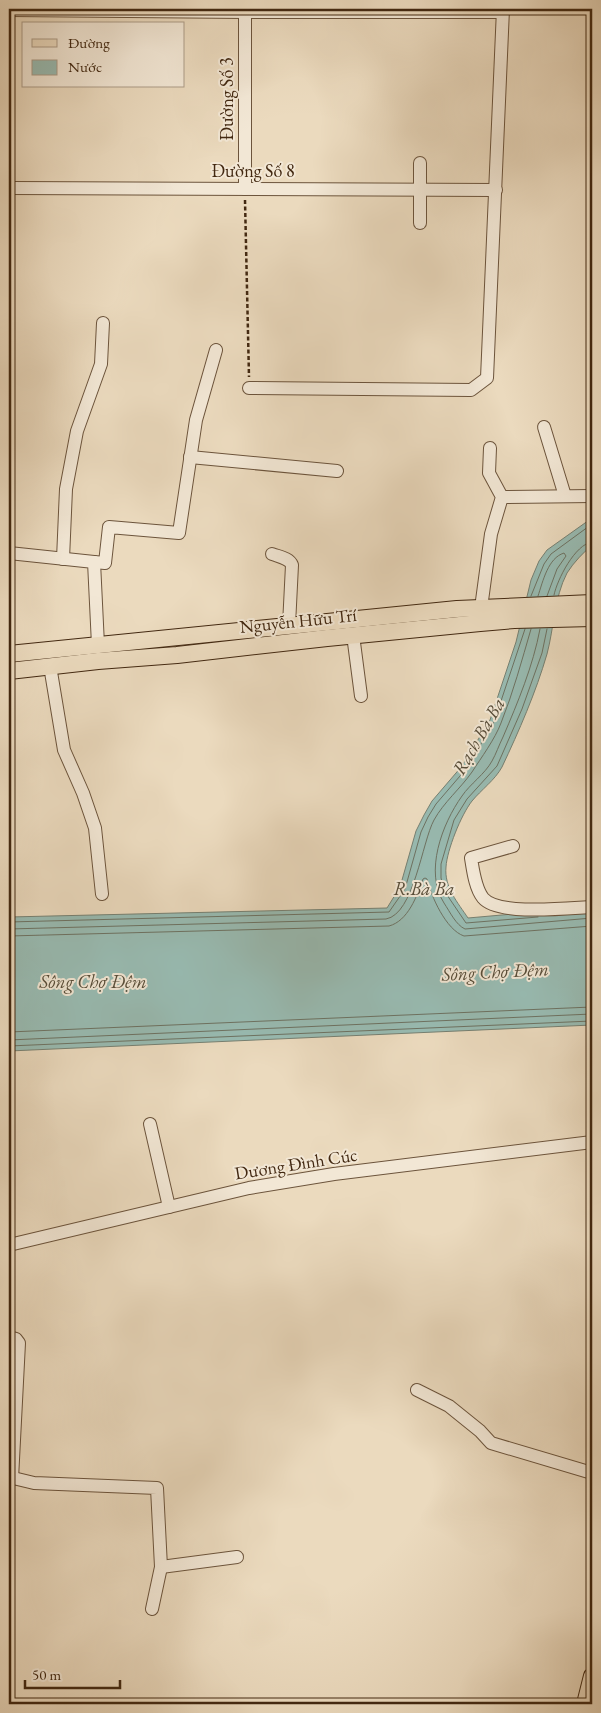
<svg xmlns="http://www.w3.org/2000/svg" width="601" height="1713" font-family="'EB Garamond',serif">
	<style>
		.water { fill: #98bbb2; stroke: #768072 }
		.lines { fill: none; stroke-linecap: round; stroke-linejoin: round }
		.shore { stroke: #6d7262; stroke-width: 1 }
		.minor-casing { stroke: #6c543c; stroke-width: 14 }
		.major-casing { stroke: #422811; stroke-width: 18 }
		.path { stroke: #422811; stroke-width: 2.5; stroke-dasharray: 4 2.5; stroke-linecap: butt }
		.minor { stroke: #f2e7d5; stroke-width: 12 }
		.major { stroke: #ebdabe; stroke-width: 16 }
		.labels { text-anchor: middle; stroke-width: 4; stroke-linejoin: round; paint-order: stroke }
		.street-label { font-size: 18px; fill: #422811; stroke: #f2e7d5 }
		.water-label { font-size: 19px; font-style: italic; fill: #584d39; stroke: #f2e7d5 }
	</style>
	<rect width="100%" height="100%" fill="#ebdabe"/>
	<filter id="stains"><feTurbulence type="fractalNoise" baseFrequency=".004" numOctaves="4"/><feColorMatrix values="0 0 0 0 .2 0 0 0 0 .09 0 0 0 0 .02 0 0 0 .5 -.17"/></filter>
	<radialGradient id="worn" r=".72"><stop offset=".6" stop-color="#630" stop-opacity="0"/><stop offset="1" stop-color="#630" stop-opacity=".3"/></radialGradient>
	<!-- water -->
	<path class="water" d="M 592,518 L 592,545 C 583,553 574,562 567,573 C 554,598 554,628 547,654 C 536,692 519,731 502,767 C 495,780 481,790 472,801 C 461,815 447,850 446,867 C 444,887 458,903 468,918 L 592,907 L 592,1025 L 9,1051 L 9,917 L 387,908 L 400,887 L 416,831 L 424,815 L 432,801 L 462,766 L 490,720 L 516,642 L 531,580 L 539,561 L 547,550 Z"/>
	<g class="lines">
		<!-- shore -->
		<g class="shore">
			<path d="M 554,595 C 557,580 575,544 592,542"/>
			<path d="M 531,596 L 544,564 L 551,554 L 592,524"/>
			<path d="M 538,596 C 543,581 548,558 564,553 L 566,556 L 557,569 L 547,596"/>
			<path d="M 540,629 C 533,666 518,702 503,737 C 499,745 496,754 492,761 C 485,774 470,784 462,796 C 442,824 424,872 444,903 C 450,912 456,925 465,929 L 592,918"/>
			<path d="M 538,917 L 466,923 L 445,892 L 441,878 L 441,864 L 454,820 L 467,799 L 497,766 L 522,709 L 542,653 L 547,629"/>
			<path d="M 9,922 L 389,912 L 405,889 L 421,832 L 428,817 L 436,804 L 466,769 L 494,722 L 525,629"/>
			<path d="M 9,929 L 386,919 C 414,914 422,842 434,820 C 444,802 460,789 472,772 C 481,758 495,739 501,723 C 513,693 522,660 531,629"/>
			<path d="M 9,936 L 389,926 C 408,921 417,896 423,879 L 425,878 L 427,879 C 431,896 446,930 464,936 L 592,926"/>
			<path d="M 9,1032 L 592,1007"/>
			<path d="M 9,1040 L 592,1014"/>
			<path d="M 9,1046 L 592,1021"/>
		</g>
		<!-- minor casing -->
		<g class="minor-casing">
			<g id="minor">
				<path d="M 245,9 L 245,189"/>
				<path d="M 9,10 L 245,12 L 503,12"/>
				<path d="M 9,188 L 496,190"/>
				<path d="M 420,223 L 420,163"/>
				<path d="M 249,388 L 471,390 L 487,378 L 503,9"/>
				<path d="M 544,427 L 565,496"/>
				<path d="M 190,457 L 337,471"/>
				<path d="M 502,497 L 592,496"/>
				<path d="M 9,553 L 94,562 L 98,645"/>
				<path d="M 272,554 C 280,557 289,558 292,565 L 289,625"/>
				<path d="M 63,559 L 66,489 L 77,431 L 101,364 L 103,323"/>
				<path d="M 94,562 L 105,563 L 109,527 L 179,533 L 196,420 L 216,350"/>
				<path d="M 481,608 L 491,534 L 502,497 L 489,473 L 490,448"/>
				<path d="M 353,635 L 361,696"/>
				<path d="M 50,666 L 64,750 L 83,793 L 95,828 L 102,894"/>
				<path d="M 513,846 L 471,858 C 473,870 475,888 483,898 C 498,916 569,908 592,907"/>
				<path d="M 150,1124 L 169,1207"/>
				<path d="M 9,1245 L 249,1188 L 334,1174 L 592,1142"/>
				<path d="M 9,1337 L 16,1339 L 19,1343 L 12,1479"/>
				<path d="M 417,1390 L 449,1406 L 480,1431 L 491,1443 L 592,1473"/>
				<path d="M 9,1477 L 34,1483 L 157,1488 L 161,1567 L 152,1609"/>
				<path d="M 161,1567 L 237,1557"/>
			</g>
		</g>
		<!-- major casing -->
		<g class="major-casing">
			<g id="major">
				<path d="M 9,654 L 457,609 L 592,603"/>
				<path d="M 9,671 L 98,661 L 177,655 L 327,638 L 480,623 L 514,620 L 592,618"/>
				<path d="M 585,1704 L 592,1676"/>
			</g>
		</g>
		<!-- path -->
		<path class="path" d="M 245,200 L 249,377"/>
		<!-- minor -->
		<use href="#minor" class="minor"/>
		<!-- major -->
		<use href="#major" class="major"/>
	</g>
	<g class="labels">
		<!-- street labels -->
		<g class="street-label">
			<text transform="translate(227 99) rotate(-90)" y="6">Đường Số 3</text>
			<text x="253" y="177">Đường Số 8</text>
			<text transform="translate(298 621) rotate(-6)" y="6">Nguyễn Hữu Trí</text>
			<text transform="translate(296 1164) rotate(-9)" y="6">Dương Đình Cúc</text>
		</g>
		<!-- water labels -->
		<g class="water-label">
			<text transform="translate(478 736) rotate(-60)" y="7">Rạch Bà Ba</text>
			<text x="424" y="895">R.Bà Ba</text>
			<text transform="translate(495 971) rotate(-3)" y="7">Sông Chợ Đệm</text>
			<text x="93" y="988">Sông Chợ Đệm</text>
		</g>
	</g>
	<!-- margin -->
	<rect width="601" height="1713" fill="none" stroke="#ebdabe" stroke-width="30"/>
	<rect x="10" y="10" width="581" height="1693" fill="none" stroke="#422811" stroke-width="2.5"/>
	<rect x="15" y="15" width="571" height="1683" fill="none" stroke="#422811"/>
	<!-- legend -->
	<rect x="22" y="22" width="162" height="65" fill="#f2e7d5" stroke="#ac9b87"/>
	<rect x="32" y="39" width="25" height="8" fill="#ebdabe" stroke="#ac9b87"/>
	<text x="68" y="48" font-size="15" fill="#422811">Đường</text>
	<rect x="32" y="60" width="25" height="15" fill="#98bbb2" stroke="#ac9b87"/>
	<text x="68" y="72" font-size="15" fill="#422811">Nước</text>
	<!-- scale -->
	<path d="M25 1680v8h95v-8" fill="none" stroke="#422811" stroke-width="2.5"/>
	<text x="32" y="1680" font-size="15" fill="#422811" stroke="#f2e7d5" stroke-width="4" paint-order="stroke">50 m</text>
	<rect width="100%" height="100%" filter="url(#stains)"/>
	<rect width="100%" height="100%" fill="url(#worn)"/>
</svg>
